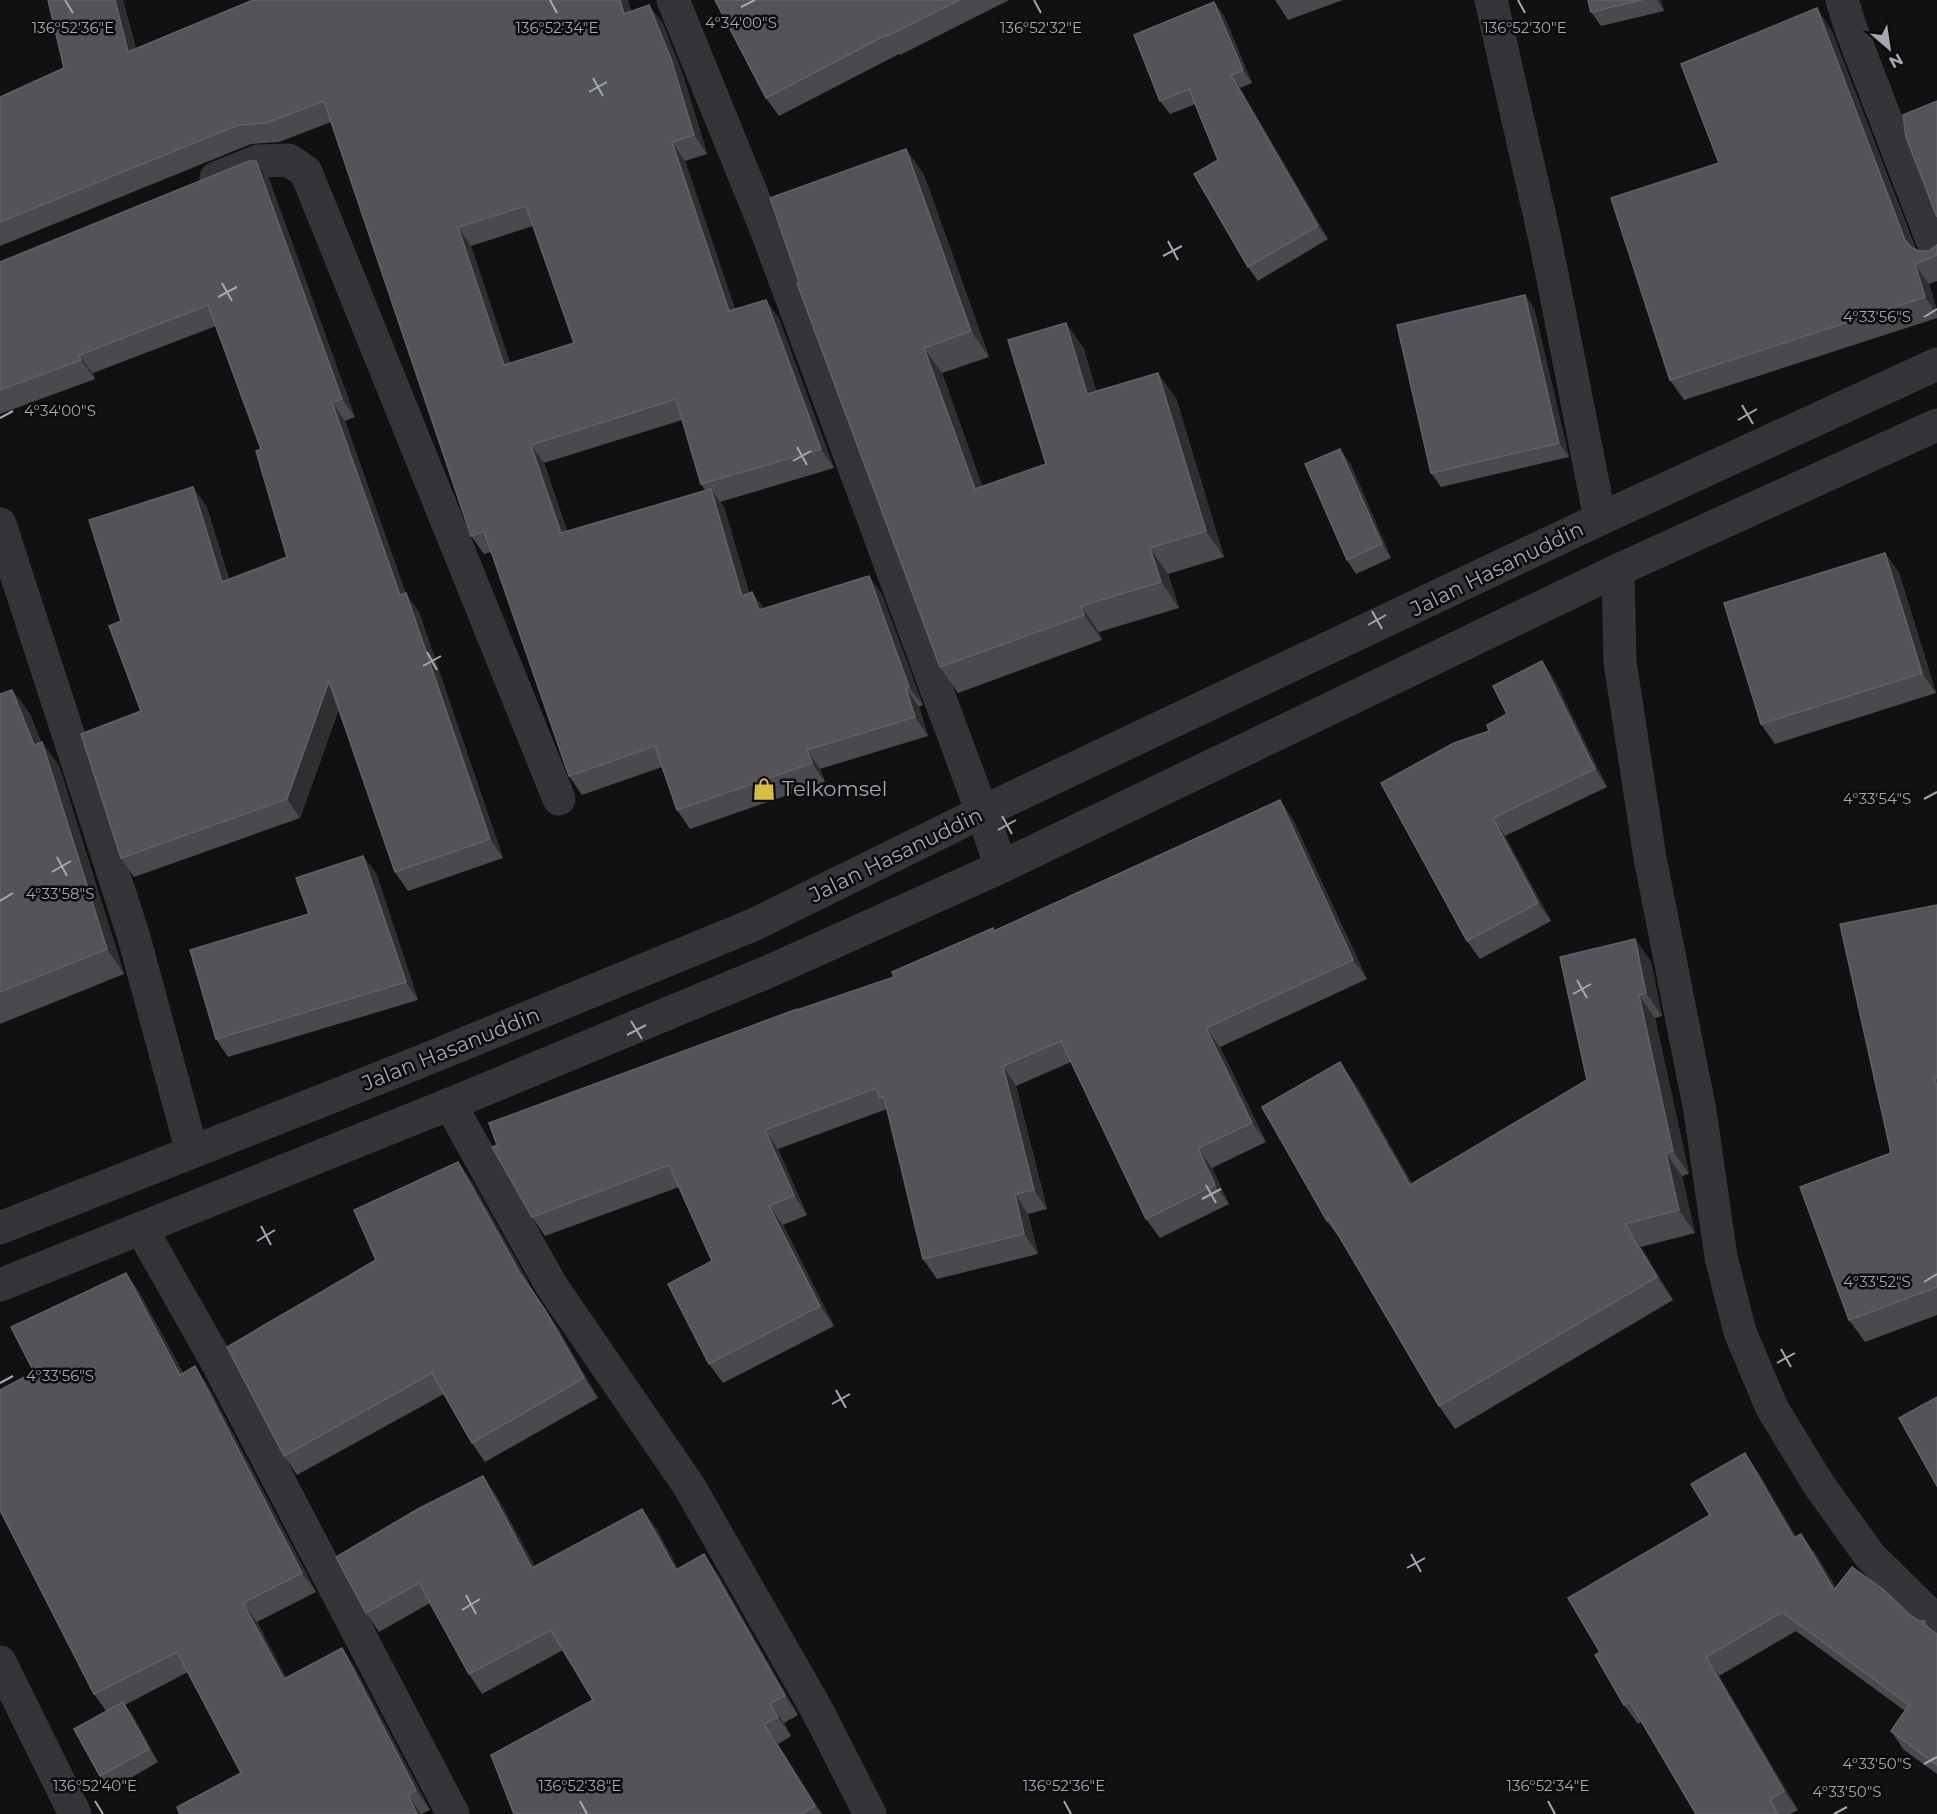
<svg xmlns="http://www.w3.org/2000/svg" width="1937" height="1814" font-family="Montserrat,sans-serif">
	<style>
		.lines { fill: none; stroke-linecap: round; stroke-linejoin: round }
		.minor { stroke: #343539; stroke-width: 33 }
		.wall { fill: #4a4a4e; fill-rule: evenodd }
		.shaded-wall { fill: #2f2f32 }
		.building { fill: #535459; stroke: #606167; stroke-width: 1.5; fill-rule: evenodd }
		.ticks { fill: none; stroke: #a4a6b1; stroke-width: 2 }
		.labels { text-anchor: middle; stroke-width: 5; stroke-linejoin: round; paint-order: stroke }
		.street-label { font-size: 21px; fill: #a4a6b1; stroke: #0c0c0d }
		.poi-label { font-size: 21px; fill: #a4a6b1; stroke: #0c0c0d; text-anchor: start }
		.ticks-label { font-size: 15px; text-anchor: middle; fill: #a4a6b1; stroke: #0c0c0d; stroke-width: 5; stroke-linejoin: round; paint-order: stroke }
	</style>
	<rect width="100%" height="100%" fill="#111112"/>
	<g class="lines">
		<!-- minor -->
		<g class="minor">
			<path d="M 673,0 L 766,229 L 982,812 L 1001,867"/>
			<path d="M 1491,0 L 1546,244 L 1600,519"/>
			<path d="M 1842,0 L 1851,29 L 1937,253"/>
			<path d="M 216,178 L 258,161 L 289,160 L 306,172 L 559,799"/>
			<path d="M 0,524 L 133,934 L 192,1152"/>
			<path d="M 1618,570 L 1620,662 L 1650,858 L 1700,1111 L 1721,1257 L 1740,1332 L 1772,1408 L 1819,1485 L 1870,1556 L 1937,1622"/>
			<path d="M 450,1104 L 551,1285 L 689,1486 L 817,1710 L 870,1814"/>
			<path d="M 0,1228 L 417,1063 L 753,925 L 982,812 L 1600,519 L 1937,364"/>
			<path d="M 141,1228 L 217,1362 L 453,1814"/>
			<path d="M 0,1285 L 450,1104 L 772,970 L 1001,867 L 1618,570 L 1937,425"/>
			<path d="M 0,1662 L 75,1814"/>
		</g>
	</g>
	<!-- wall -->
	<g class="wall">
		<path d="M 123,0 L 136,49 L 631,11 L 649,5 L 663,24 L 684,78 L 707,154 L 685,161 L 735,309 L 766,300 L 779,319 L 834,468 L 720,502 L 724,507 L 749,593 L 752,592 L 764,609 L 869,576 L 882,595 L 923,705 L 919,707 L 928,736 L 820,769 L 825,782 L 690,829 L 677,810 L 662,767 L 582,795 L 569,776 L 492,552 L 484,554 L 471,536 L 331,122 L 279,142 L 251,144 L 0,246 L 0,97 L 64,68 ZM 533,226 L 574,343 L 510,363 L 471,246 ZM 682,420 L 701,484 L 705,490 L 567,531 L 544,463 Z"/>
		<path d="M 715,0 L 1009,0 L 900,55 L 899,54 L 779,116 L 766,98 Z"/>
		<path d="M 1275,0 L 1343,0 L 1288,20 Z"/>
		<path d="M 1588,0 L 1661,0 L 1664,11 L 1601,26 L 1591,12 Z"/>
		<path d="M 1214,2 L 1224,16 L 1252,83 L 1240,88 L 1328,239 L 1258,281 L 1248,267 L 1218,160 L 1196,104 L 1170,114 L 1160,101 Z"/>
		<path d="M 1831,29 L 1916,250 L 1919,251 L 1929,251 L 1937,245 L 1937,281 L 1929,284 L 1937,310 L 1937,318 L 1684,400 L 1670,380 L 1719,163 Z"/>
		<path d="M 906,149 L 924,175 L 989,357 L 942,373 L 982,486 L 1046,464 L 1066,323 L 1084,349 L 1096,392 L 1176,398 L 1224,557 L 1168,574 L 1179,608 L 1099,632 L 1102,640 L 958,693 L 940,667 L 799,282 Z"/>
		<path d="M 256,161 L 269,179 L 355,417 L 345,421 L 406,594 L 419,612 L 503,858 L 408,891 L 395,872 L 339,709 L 300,818 L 134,877 L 121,858 L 141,711 L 121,621 L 206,505 L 229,579 L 287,557 L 261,449 L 216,326 L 93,373 L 95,379 L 0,414 L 0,262 Z"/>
		<path d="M 1534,308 L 1569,457 L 1441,487 L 1431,473 Z"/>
		<path d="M 1350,463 L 1391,558 L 1356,574 L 1347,560 Z"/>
		<path d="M 1885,553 L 1899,573 L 1936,693 L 1775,744 L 1761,724 Z"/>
		<path d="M 1542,661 L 1554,679 L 1607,787 L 1505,836 L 1551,921 L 1480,959 L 1467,941 L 1489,731 L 1507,714 Z"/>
		<path d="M 12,690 L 30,714 L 41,742 L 59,766 L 124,974 L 0,1024 L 0,694 Z"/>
		<path d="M 1280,800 L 1293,820 L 1367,979 L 1220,1047 L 1266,1142 L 1212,1168 L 1229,1204 L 1160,1238 L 1146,1219 L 1071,1062 L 1016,1086 L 1047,1209 L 1028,1214 L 1038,1254 L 937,1279 L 923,1259 L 887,1109 L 778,1149 L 807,1215 L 783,1225 L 834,1326 L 723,1383 L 709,1364 L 712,1261 L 679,1187 L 545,1236 L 532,1217 L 798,1010 L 894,977 Z"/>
		<path d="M 376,873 L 418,1000 L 228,1057 L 216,1039 L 309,914 Z"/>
		<path d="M 1937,905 L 1937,1315 L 1865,1342 L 1849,1320 L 1891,1153 Z"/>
		<path d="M 1635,939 L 1651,962 L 1662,1016 L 1655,1018 L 1689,1174 L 1682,1176 L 1695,1233 L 1641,1247 L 1673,1300 L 1455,1429 L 1439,1406 L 1343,1243 L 1327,1221 L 1356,1085 L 1412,1184 L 1587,1080 Z"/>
		<path d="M 458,1162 L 472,1182 L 535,1294 L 559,1330 L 598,1398 L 485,1462 L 472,1443 L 444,1394 L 297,1475 L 284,1456 L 376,1260 Z"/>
		<path d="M 126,1273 L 139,1292 L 183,1373 L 195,1366 L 208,1386 L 316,1592 L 257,1622 L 286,1678 L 342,1648 L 355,1668 L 430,1810 L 421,1814 L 241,1773 L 188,1672 L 125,1705 L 133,1716 L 158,1762 L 110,1790 L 100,1776 L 106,1711 L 94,1694 L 34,1372 Z"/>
		<path d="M 1758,1472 L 1796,1537 L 1815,1553 L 1836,1588 L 1911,1616 L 1919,1621 L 1925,1621 L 1930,1629 L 1937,1634 L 1937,1774 L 1904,1750 L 1891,1731 L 1905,1711 L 1796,1631 L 1719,1676 L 1798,1810 L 1790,1814 L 1696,1814 L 1642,1721 L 1638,1724 L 1624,1705 L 1600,1652 L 1710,1515 Z"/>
		<path d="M 496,1495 L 535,1567 L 656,1528 L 678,1569 L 717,1573 L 798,1715 L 784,1723 L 791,1736 L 778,1744 L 822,1814 L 514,1814 L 593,1700 L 563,1650 L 482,1694 L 469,1674 L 430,1603 L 379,1632 L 366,1613 Z"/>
	</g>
	<!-- shaded-wall -->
	<g class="shaded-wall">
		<path d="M 115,0 L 123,0 L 141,71 L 128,52 Z"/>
		<path d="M 620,0 L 628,0 L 637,32 L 624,14 Z"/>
		<path d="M 1657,0 L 1661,0 L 1664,11 Z"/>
		<path d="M 1214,2 L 1224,16 L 1252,83 L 1243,70 Z"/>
		<path d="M 649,5 L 663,24 L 684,78 L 707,154 L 694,135 Z"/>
		<path d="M 1817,8 L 1831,29 L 1919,260 L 1905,240 Z"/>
		<path d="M 1231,75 L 1240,88 L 1328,239 L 1318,226 Z"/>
		<path d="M 672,142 L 685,161 L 742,330 L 729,311 Z"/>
		<path d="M 906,149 L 924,175 L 989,357 L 971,331 Z"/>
		<path d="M 256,161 L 269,179 L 355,417 L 342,399 Z"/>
		<path d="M 458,227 L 471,246 L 517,384 L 504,365 Z"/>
		<path d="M 1915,264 L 1929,284 L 1937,310 L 1937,314 L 1925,297 Z"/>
		<path d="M 1525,295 L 1534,308 L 1569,457 L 1559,443 Z"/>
		<path d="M 766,300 L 779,319 L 834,468 L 821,449 Z"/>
		<path d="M 1066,323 L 1084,349 L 1105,420 L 1087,394 Z"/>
		<path d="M 924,348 L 942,373 L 993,515 L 975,489 Z"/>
		<path d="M 79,355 L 93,373 L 95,379 L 81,360 Z"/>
		<path d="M 1158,373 L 1176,398 L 1224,557 L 1206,531 Z"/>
		<path d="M 332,402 L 345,421 L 406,594 L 419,612 L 503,858 L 490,839 L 400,595 Z"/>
		<path d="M 531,445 L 544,463 L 574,551 L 561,533 Z"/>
		<path d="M 1340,449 L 1350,463 L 1391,558 L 1382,544 Z"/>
		<path d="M 193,487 L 206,505 L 235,601 L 222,582 Z"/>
		<path d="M 711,489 L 724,507 L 756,615 L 742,596 Z"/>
		<path d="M 1150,548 L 1168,574 L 1179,608 L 1161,582 Z"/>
		<path d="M 1885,553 L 1899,573 L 1936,693 L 1922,673 Z"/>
		<path d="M 869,576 L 882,595 L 923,705 L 909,687 Z"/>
		<path d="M 752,592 L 765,611 L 759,610 Z"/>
		<path d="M 1081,606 L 1099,632 L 1102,640 L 1084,615 Z"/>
		<path d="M 1542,661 L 1554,679 L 1607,787 L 1595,769 Z"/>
		<path d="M 329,681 L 342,700 L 300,818 L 287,799 Z"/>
		<path d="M 906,688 L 919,707 L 928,736 L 915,717 Z"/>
		<path d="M 12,690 L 30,714 L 46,756 L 42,742 L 59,766 L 124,974 L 107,949 L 34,745 Z"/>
		<path d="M 807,750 L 820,769 L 825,782 L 812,763 Z"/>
		<path d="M 1280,800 L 1293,820 L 1367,979 L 1353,960 Z"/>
		<path d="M 1493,818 L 1505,836 L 1551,921 L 1538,903 Z"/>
		<path d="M 363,856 L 376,873 L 418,1000 L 406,982 Z"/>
		<path d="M 1635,939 L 1651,962 L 1662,1016 L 1646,993 Z"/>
		<path d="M 1639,995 L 1655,1018 L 1689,1174 L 1673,1151 Z"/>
		<path d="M 1206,1028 L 1220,1047 L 1266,1142 L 1252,1123 Z"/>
		<path d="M 1340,1062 L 1356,1085 L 1426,1208 L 1410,1185 Z"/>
		<path d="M 1003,1066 L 1016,1086 L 1047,1209 L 1034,1190 Z"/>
		<path d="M 765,1130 L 778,1149 L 807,1215 L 794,1195 Z"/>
		<path d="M 1198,1148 L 1212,1168 L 1229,1204 L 1215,1185 Z"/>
		<path d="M 1666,1153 L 1682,1176 L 1695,1233 L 1679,1210 Z"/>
		<path d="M 458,1162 L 472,1182 L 535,1294 L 559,1330 L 598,1398 L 584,1378 L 521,1275 Z"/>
		<path d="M 1015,1194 L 1028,1214 L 1038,1254 L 1024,1234 Z"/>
		<path d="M 769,1206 L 783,1225 L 834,1326 L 820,1306 Z"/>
		<path d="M 1625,1224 L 1641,1247 L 1673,1300 L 1657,1277 Z"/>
		<path d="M 126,1273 L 139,1292 L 194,1394 L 180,1375 Z"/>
		<path d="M 195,1366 L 208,1386 L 316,1592 L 302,1573 Z"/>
		<path d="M 1745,1453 L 1758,1472 L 1808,1557 L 1794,1538 Z"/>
		<path d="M 483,1476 L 496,1495 L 546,1588 L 532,1568 Z"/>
		<path d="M 642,1509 L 656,1528 L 689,1590 L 676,1570 Z"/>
		<path d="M 1801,1534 L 1815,1553 L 1848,1609 L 1834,1590 Z"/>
		<path d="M 704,1554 L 717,1573 L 798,1715 L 785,1696 Z"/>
		<path d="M 243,1603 L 257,1622 L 297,1698 L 284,1679 Z"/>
		<path d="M 342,1648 L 355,1668 L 430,1810 L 416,1790 Z"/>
		<path d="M 1706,1657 L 1719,1676 L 1798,1810 L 1784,1791 Z"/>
		<path d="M 123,1702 L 133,1716 L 158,1762 L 149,1749 Z"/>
		<path d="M 770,1703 L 784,1723 L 791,1736 L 778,1717 Z"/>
		<path d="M 764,1724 L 778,1744 L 822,1814 L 815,1806 Z"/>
		<path d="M 408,1795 L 421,1814 L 417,1814 Z"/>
	</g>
	<!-- building -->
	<g class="building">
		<path d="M 48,0 L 115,0 L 128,52 L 253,0 L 620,0 L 624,14 L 649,5 L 671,59 L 694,135 L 672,142 L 729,311 L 766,300 L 821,449 L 701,484 L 676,399 L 531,445 L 561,533 L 711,489 L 742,596 L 752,592 L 759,610 L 869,576 L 909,687 L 906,688 L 915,717 L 807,750 L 812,763 L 677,810 L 655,746 L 569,776 L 484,531 L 471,536 L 324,101 L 266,123 L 238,125 L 0,222 L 0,97 L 64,68 ZM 526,206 L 574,343 L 504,365 L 458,227 Z"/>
		<path d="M 715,0 L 959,0 L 887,36 L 886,35 L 766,98 Z"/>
		<path d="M 1588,0 L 1642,0 L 1591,12 Z"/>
		<path d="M 1214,2 L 1243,70 L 1231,75 L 1318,226 L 1248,267 L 1194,174 L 1218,160 L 1189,89 L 1160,101 L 1134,35 Z"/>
		<path d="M 1817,8 L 1905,240 L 1912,248 L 1919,251 L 1929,251 L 1937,245 L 1937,255 L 1915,264 L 1925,297 L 1670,380 L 1611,198 L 1719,163 L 1681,64 Z"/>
		<path d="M 1937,101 L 1937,217 L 1906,137 L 1903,115 Z"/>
		<path d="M 906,149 L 971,331 L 924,348 L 975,489 L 1046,464 L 1008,340 L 1066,323 L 1087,394 L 1158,373 L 1206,531 L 1150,548 L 1161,582 L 1081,606 L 1084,615 L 940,667 L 797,283 L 799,282 L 770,198 Z"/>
		<path d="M 249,161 L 256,161 L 342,399 L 332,402 L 400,595 L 406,593 L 490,839 L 395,872 L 329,681 L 287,799 L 121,858 L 81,734 L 141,711 L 109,626 L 121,621 L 89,520 L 193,487 L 222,582 L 287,557 L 256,451 L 261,449 L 208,305 L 79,355 L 81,360 L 0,390 L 0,262 Z"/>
		<path d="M 1525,295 L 1559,443 L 1431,473 L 1397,325 Z"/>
		<path d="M 1340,449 L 1382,544 L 1347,560 L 1305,464 Z"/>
		<path d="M 1885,553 L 1922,673 L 1761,724 L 1724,603 Z"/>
		<path d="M 1542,661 L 1595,769 L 1493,818 L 1538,903 L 1467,941 L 1381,783 L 1454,743 L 1489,731 L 1487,725 L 1507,714 L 1493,686 Z"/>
		<path d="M 12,690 L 34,745 L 42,742 L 107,949 L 0,992 L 0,694 Z"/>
		<path d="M 1280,800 L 1353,960 L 1206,1028 L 1252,1123 L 1198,1148 L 1215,1185 L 1146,1219 L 1061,1041 L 1003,1066 L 1034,1190 L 1015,1194 L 1024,1234 L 923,1259 L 884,1097 L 880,1098 L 876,1088 L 765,1130 L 794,1195 L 769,1206 L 820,1306 L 709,1364 L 668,1284 L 712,1261 L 669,1165 L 532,1217 L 492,1147 L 497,1145 L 489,1123 L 797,1009 L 797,1010 L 894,977 L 892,972 L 993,928 L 994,931 Z"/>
		<path d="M 363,856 L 406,982 L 216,1039 L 190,950 L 309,914 L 296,878 Z"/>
		<path d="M 1937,905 L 1937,1078 L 1934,1079 L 1937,1086 L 1937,1287 L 1849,1320 L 1800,1187 L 1891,1153 L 1840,924 Z"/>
		<path d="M 1635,939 L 1646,993 L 1639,995 L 1673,1151 L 1666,1153 L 1679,1210 L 1625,1224 L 1657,1277 L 1439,1406 L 1329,1219 L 1327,1221 L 1262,1107 L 1340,1062 L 1410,1185 L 1587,1080 L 1560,957 Z"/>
		<path d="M 458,1162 L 521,1275 L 545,1310 L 584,1378 L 472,1443 L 432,1373 L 284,1456 L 227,1347 L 376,1260 L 354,1210 Z"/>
		<path d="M 126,1273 L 180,1375 L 195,1366 L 302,1573 L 243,1603 L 284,1679 L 342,1648 L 416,1790 L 408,1795 L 417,1814 L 180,1814 L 177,1807 L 241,1773 L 177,1652 L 94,1694 L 0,1510 L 0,1390 L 34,1372 L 11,1327 Z"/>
		<path d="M 1937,1397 L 1937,1486 L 1899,1418 Z"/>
		<path d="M 1745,1453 L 1794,1538 L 1801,1534 L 1834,1590 L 1852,1567 L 1884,1590 L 1911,1616 L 1919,1621 L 1925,1621 L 1923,1624 L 1937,1634 L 1937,1765 L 1891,1731 L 1909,1705 L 1782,1612 L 1706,1657 L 1784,1791 L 1770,1799 L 1778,1814 L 1696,1814 L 1630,1702 L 1624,1705 L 1595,1655 L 1600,1652 L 1568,1598 L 1710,1515 L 1691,1484 Z"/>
		<path d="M 483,1476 L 532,1568 L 642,1509 L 676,1570 L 704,1554 L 785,1696 L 770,1703 L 778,1717 L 764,1724 L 815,1806 L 801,1814 L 514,1814 L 491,1755 L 593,1700 L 551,1630 L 469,1674 L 419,1583 L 366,1613 L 336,1557 L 418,1509 Z"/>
		<path d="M 123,1702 L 149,1749 L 100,1776 L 74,1729 Z"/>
	</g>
	<!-- ticks -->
	<path class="ticks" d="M 65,0 L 73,13M 550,0 L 557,13M 1034,0 L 1041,13M 1518,0 L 1525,13M 741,7 L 755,0M 593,78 L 603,96M 589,92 L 607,82M 1168,241 L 1178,260M 1163,256 L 1182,246M 222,283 L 232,301M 218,297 L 237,287M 1924,317 L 1937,309M 1742,405 L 1753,424M 0,418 L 13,411M 1738,420 L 1757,409M 797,447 L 807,465M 793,461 L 811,451M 1372,611 L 1382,629M 1368,625 L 1386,615M 427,652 L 437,670M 423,666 L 441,656M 1924,799 L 1937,792M 1002,816 L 1012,834M 998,830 L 1016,820M 57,857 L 67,876M 52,872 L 71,861M 0,901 L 13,893M 1577,980 L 1587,998M 1573,994 L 1591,984M 631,1021 L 642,1039M 627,1035 L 646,1025M 1206,1185 L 1216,1203M 1202,1199 L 1221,1189M 261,1226 L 271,1245M 257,1241 L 275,1230M 1924,1282 L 1937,1274M 1781,1349 L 1791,1367M 1777,1363 L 1795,1353M 0,1383 L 13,1376M 836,1390 L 846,1408M 832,1404 L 850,1394M 1411,1554 L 1421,1572M 1407,1568 L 1425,1558M 466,1595 L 476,1614M 462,1610 L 480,1599M 1924,1764 L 1937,1757M 95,1801 L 103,1814M 580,1801 L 587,1814M 1064,1801 L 1071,1814M 1548,1801 L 1555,1814M 1834,1814 L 1847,1807"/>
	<!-- icons -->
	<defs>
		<g id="shop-bare" transform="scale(1.8)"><path d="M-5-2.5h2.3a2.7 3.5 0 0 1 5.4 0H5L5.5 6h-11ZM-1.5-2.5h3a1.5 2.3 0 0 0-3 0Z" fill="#dabc41" stroke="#0c0c0d" stroke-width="2.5" paint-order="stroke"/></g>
	</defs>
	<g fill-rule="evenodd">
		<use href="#shop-bare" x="764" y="789"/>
	</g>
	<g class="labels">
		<!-- street labels -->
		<g class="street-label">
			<text transform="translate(1497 569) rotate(-26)" y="7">Jalan Hasanuddin</text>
			<text transform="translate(896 855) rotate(-26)" y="7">Jalan Hasanuddin</text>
			<text transform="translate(451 1049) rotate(-22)" y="7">Jalan Hasanuddin</text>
		</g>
		<!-- poi labels -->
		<g class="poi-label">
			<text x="782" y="796">Telkomsel</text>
		</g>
	</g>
	<g class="ticks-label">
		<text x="741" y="28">4°34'00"S</text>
		<text x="73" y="33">136°52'36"E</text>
		<text x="557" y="33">136°52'34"E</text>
		<text x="1041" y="33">136°52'32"E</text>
		<text x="1525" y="33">136°52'30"E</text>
		<text x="1877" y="322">4°33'56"S</text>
		<text x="60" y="416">4°34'00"S</text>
		<text x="1877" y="804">4°33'54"S</text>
		<text x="60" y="899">4°33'58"S</text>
		<text x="1877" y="1287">4°33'52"S</text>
		<text x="60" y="1381">4°33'56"S</text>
		<text x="1877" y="1769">4°33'50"S</text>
		<text x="95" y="1791">136°52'40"E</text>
		<text x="580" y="1791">136°52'38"E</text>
		<text x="1064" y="1791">136°52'36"E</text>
		<text x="1548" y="1791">136°52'34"E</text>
		<text x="1847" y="1797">4°33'50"S</text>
	</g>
	<!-- north arrow -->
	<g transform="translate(1889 48) rotate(151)" stroke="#0c0c0d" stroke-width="4.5" paint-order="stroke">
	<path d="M0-4.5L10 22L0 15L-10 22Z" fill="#a4a6b1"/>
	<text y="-9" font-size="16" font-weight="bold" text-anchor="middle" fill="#a4a6b1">N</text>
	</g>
</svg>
